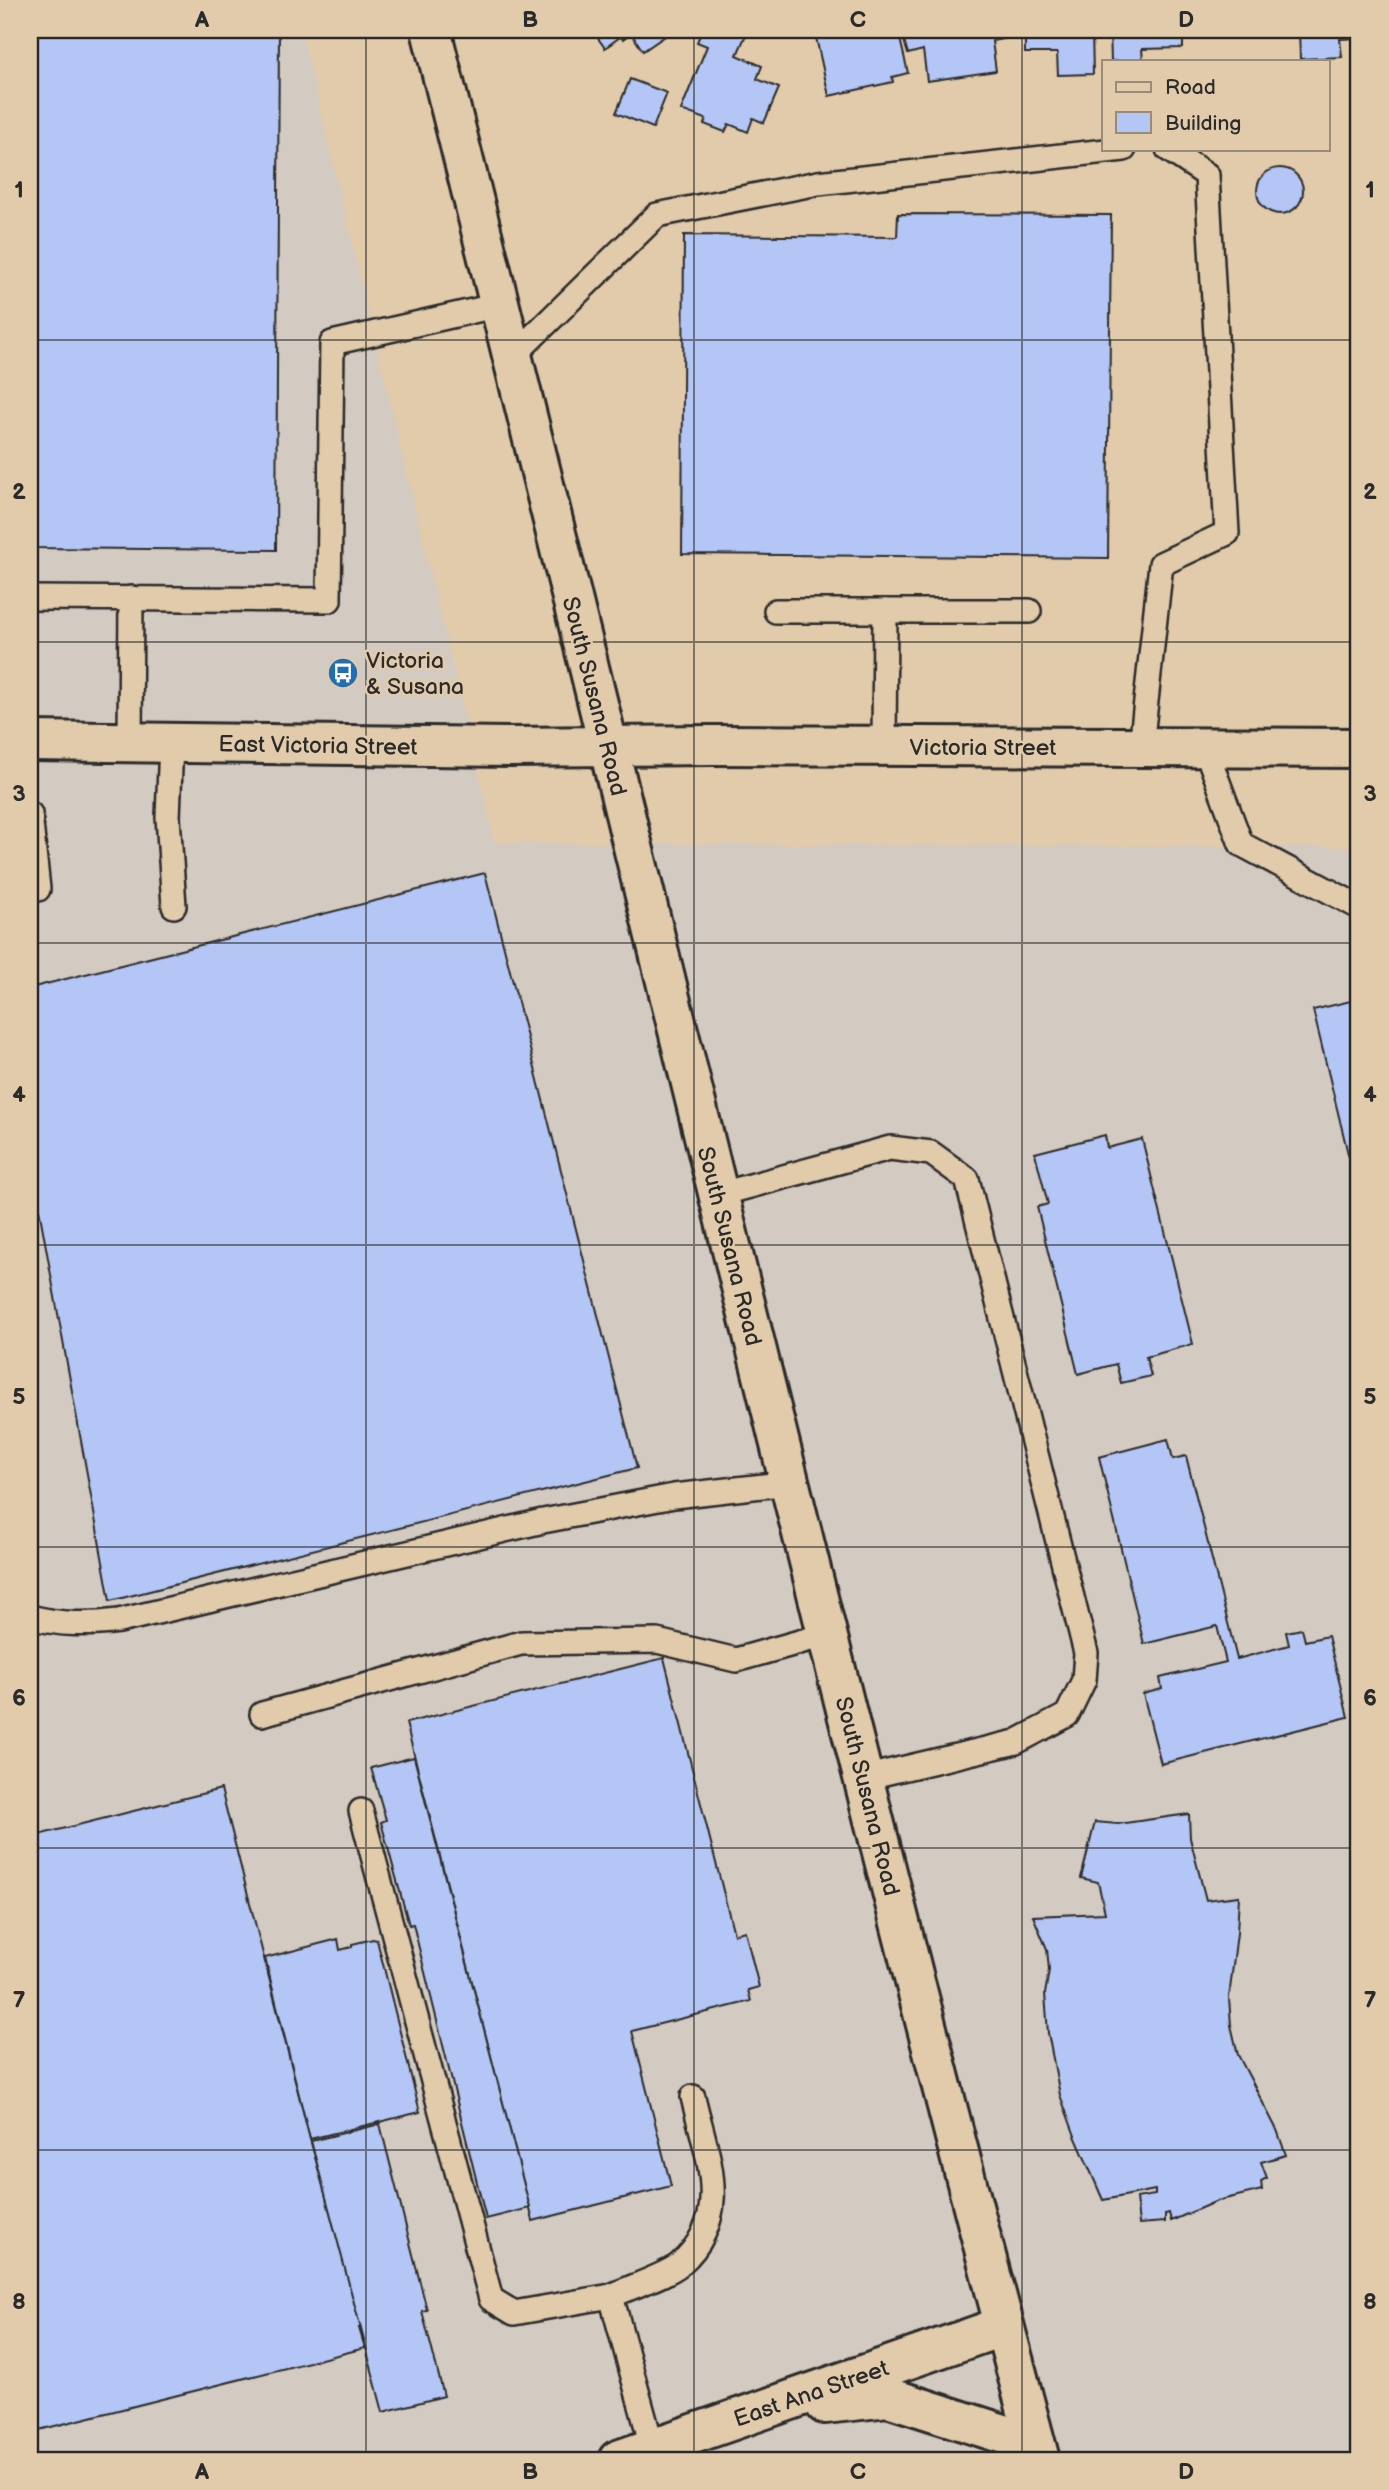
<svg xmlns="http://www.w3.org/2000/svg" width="1389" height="2490" font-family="'Balsamiq Sans',sans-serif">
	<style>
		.built { fill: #d3cac1 }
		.building { fill: #b3c6f5; stroke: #2b2b2b; stroke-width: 2 }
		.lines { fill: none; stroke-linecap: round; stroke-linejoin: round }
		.lane-casing { stroke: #2b2b2b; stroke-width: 28 }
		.secondary-casing { stroke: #2b2b2b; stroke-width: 44 }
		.lane { stroke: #e1cbab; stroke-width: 23 }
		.secondary { stroke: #e1cbab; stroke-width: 38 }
		.grid { fill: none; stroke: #2b2b2b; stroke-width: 2; stroke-opacity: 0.55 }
		.labels { text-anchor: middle; stroke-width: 5; stroke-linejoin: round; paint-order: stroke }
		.poi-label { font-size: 23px; fill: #2b2b2b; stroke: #e1cbab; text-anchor: start }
		.street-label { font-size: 23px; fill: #2b2b2b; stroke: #e1cbab }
		.neatline { fill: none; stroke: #2b2b2b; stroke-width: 2.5 }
		.grid-label { font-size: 23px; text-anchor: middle; font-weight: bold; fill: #2b2b2b }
	</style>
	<rect width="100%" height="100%" fill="#e1cbab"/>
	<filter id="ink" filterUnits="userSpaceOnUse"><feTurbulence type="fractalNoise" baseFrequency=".0143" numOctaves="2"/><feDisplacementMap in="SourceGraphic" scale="14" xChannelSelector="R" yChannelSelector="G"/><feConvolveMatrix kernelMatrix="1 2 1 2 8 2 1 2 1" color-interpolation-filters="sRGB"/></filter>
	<g filter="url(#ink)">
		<!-- built -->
		<path class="built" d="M 30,30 L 301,30 L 495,843 L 1359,847 L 1359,2460 L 30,2460 Z"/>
		<!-- building -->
		<g class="building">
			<path d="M 30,30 L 279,30 L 276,550 L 30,548 Z"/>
			<path d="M 592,30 L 674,30 L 643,51 L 631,33 L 623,39 L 620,37 L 605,48 Z"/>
			<path d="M 702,30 L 748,30 L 737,55 L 762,66 L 757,79 L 779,88 L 764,123 L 753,118 L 748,132 L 729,124 L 725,132 L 704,124 L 706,119 L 681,110 L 707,46 L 697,42 Z"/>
			<path d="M 831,30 L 898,30 L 908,73 L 892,77 L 893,82 L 829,96 L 815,33 Z"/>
			<path d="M 901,30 L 1008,30 L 1009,38 L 992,41 L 996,71 L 927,81 L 923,50 L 908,54 Z"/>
			<path d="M 1025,30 L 1092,30 L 1093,74 L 1058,75 L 1057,53 L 1025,53 Z"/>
			<path d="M 1110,30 L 1183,30 L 1183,48 L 1142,49 L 1143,61 L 1111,61 Z"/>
			<path d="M 1201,30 L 1266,30 L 1266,31 L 1201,33 Z"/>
			<path d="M 1299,30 L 1359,30 L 1359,38 L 1340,39 L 1342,57 L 1300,59 Z"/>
			<path d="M 630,79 L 667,93 L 653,128 L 616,113 Z"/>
			<circle cx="1280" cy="191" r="23"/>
			<path d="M 898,214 L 1111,215 L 1108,558 L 682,554 L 684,235 L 897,237 Z"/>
			<path d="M 485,873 L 637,1468 L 110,1601 L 30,1159 L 30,988 Z"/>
			<path d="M 1359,999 L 1359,1199 L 1313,1010 Z"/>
			<path d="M 1105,1135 L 1107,1148 L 1142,1139 L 1193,1344 L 1146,1357 L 1151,1376 L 1121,1383 L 1116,1364 L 1078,1374 L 1037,1207 L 1048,1204 L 1035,1153 Z"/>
			<path d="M 1168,1439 L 1173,1459 L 1186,1456 L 1237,1659 L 1289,1645 L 1286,1632 L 1302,1629 L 1305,1641 L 1328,1636 L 1348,1717 L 1161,1764 L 1143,1694 L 1162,1689 L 1160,1678 L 1226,1662 L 1217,1626 L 1144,1644 L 1099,1457 Z"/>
			<path d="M 664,1658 L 734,1934 L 745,1931 L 759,1987 L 748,1990 L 751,2001 L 632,2031 L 671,2186 L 533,2221 L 406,1723 Z"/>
			<path d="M 414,1757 L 530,2208 L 486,2219 L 413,1924 L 409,1925 L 381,1822 L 386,1820 L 371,1768 Z"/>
			<path d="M 221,1789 L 310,2139 L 362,2328 L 359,2328 L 365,2348 L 35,2431 L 30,2410 L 30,1837 Z"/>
			<path d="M 1189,1814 L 1190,1838 L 1206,1900 L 1239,1896 L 1237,1933 L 1229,1998 L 1231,2025 L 1238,2055 L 1277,2130 L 1286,2155 L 1261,2162 L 1267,2178 L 1261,2181 L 1262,2190 L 1217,2201 L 1171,2221 L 1169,2213 L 1165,2214 L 1165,2222 L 1139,2224 L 1136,2198 L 1155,2195 L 1155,2190 L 1103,2200 L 1075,2136 L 1060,2095 L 1048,2033 L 1045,1994 L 1049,1970 L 1047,1949 L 1033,1916 L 1105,1913 L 1098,1882 L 1081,1878 L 1095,1822 L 1118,1824 Z"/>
			<path d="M 338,1939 L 340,1950 L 352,1947 L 352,1944 L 373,1939 L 377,1940 L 420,2112 L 310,2139 L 265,1958 Z"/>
			<path d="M 380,2124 L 427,2310 L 422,2311 L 444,2396 L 383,2412 L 311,2141 Z"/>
		</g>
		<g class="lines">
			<!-- lane casing -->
			<g class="lane-casing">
				<g id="lane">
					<path d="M 512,357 L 657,215 L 818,183 L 1124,149"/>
					<path d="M 30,598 L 329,600 L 332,343 L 499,305"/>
					<path d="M 776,611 L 885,611"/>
					<path d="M 130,742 L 131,598"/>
					<path d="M 171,743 L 168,817 L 174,906"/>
					<path d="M 884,746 L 885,611 L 1029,611"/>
					<path d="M 1141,747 L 1161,564 L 1227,533 L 1207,175 L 1168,149"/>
					<path d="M 1205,747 L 1241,844 L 1359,907"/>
					<path d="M 30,814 L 38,889 L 30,890"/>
					<path d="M 717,1195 L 890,1148 L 931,1153 L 967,1179 L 1086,1653 L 1084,1680 L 1067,1715 L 1016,1742 L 863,1778"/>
					<path d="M 30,1617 C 61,1625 88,1625 119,1621 L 543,1521 L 674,1496 L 790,1483"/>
					<path d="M 262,1714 L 521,1643 L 657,1641 L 736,1660 L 828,1634"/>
					<path d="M 361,1811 L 491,2299 L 514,2313 L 611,2296"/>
					<path d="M 655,2457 L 611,2296 C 626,2289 669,2274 680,2264 C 734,2216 707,2157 693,2097"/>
				</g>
			</g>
			<!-- secondary casing -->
			<g class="secondary-casing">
				<g id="secondary">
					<path d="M 431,30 C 635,840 824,1653 1040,2460"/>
					<path d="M 30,741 L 509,747 L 711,745 L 1359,748"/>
					<path d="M 825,2404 L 888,2397 L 1035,2444"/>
					<path d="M 618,2460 L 1004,2326"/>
				</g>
			</g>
			<!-- lane -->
			<use href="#lane" class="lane"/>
			<!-- secondary -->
			<use href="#secondary" class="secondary"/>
		</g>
	</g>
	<!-- grid -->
	<path class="grid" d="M 366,30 L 366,2460M 694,30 L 694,2460M 1022,30 L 1022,2460M 30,340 L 1359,340M 30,642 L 1359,642M 30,943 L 1359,943M 30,1245 L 1359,1245M 30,1547 L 1359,1547M 30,1848 L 1359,1848M 30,2150 L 1359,2150"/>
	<!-- icons -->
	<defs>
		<g id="bus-disc" transform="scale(1.575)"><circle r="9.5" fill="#1f6fb2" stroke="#e1cbab"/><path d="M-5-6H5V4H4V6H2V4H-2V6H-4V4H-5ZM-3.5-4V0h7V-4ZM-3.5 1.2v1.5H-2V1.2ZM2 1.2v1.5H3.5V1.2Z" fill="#fff"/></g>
	</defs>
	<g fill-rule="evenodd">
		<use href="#bus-disc" x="343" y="673"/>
	</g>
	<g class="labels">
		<!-- poi labels -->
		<g class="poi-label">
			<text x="366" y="668">Victoria<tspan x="366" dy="26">&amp; Susana</tspan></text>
		</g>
		<!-- street labels -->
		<g class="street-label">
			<text transform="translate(595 696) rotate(76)" y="8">South Susana Road</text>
			<text transform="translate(318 745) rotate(1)" y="8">East Victoria Street</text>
			<text x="983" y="755">Victoria Street</text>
			<text transform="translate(730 1246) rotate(76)" y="8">South Susana Road</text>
			<text transform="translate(868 1796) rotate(76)" y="8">South Susana Road</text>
			<text transform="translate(811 2393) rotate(-19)" y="8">East Ana Street</text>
		</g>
	</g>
	<!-- margin -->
	<rect width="1389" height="2490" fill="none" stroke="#e1cbab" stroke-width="77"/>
	<!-- legend -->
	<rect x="1102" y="60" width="228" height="91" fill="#e1cbab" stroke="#988b78" stroke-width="2"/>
	<rect x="1116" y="82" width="35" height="10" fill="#e1cbab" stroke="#988b78" stroke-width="2"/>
	<text x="1165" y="94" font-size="21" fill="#2b2b2b">Road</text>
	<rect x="1116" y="112" width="35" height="21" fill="#b3c6f5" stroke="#988b78" stroke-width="2"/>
	<text x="1165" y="130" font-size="21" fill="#2b2b2b">Building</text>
	<rect x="38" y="38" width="1312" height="2414" class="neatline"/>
	<g class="grid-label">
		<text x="202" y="27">A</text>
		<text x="530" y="27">B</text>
		<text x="858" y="27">C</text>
		<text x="1186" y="27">D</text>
		<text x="19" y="197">1</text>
		<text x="1370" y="197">1</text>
		<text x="19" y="499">2</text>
		<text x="1370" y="499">2</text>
		<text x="19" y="801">3</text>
		<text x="1370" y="801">3</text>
		<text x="19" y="1102">4</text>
		<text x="1370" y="1102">4</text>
		<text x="19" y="1404">5</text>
		<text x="1370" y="1404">5</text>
		<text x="19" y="1705">6</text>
		<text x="1370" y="1705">6</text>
		<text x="19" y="2007">7</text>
		<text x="1370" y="2007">7</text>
		<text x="19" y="2309">8</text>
		<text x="1370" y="2309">8</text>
		<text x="202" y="2479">A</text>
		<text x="530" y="2479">B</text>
		<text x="858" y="2479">C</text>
		<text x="1186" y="2479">D</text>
	</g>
</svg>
